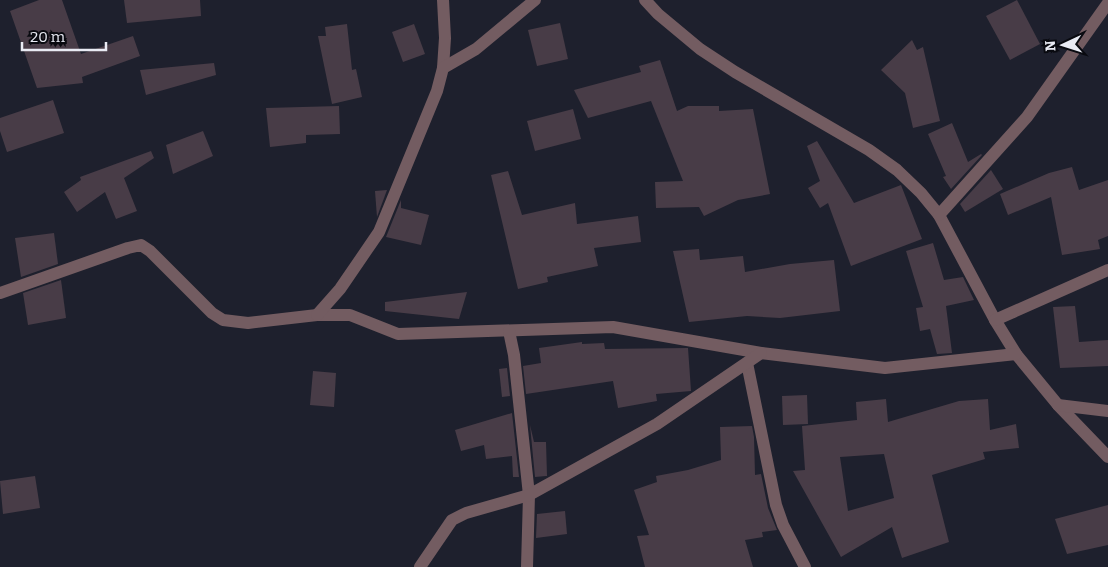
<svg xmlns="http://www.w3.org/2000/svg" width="1108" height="567" font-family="Bitter,serif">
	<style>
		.building { fill: #483c47; fill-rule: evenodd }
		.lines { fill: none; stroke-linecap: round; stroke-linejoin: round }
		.street { stroke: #735c61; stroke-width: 12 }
	</style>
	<rect width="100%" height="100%" fill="#1e202d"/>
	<!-- building -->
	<g class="building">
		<path d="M 39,0 L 62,0 L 81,54 L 133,36 L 140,56 L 82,77 L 83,83 L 37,88 L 10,11 Z"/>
		<path d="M 124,0 L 200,0 L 201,16 L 127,23 Z"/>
		<path d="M 1017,0 L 1040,44 L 1010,60 L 986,16 Z"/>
		<path d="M 560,23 L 568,59 L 537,66 L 528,30 Z"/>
		<path d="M 347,24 L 352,70 L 356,69 L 362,97 L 332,104 L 318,36 L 326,36 L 325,27 Z"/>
		<path d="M 414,24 L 425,54 L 403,62 L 392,32 Z"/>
		<path d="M 912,40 L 917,50 L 923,47 L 940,121 L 913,128 L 905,93 L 881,70 Z"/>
		<path d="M 660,60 L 677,111 L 688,106 L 719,106 L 719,111 L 753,109 L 770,194 L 738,200 L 704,216 L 699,207 L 656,208 L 655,182 L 683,181 L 651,101 L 588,118 L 574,90 L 641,72 L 639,66 Z"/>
		<path d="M 214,63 L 216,75 L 146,95 L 140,70 Z"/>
		<path d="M 53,100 L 64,133 L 7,152 L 0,131 L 0,118 Z"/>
		<path d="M 339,106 L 340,134 L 306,135 L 306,143 L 270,147 L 266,108 Z"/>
		<path d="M 573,109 L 581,139 L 535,151 L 527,121 Z"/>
		<path d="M 952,123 L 968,162 L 981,154 L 982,155 L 951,189 L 943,177 L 946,176 L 928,134 Z"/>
		<path d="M 203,131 L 213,156 L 173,174 L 166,145 Z"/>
		<path d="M 817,141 L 854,203 L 901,185 L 922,239 L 851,266 L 828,203 L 820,208 L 808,188 L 820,181 L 807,146 Z"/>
		<path d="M 151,151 L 154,158 L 124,178 L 137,211 L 116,219 L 105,192 L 77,212 L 64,192 L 81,180 L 80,177 Z"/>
		<path d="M 1072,167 L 1079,190 L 1108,180 L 1108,236 L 1098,240 L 1100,249 L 1062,255 L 1051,197 L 1008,215 L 1000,194 L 1049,173 Z"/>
		<path d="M 991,170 L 1003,189 L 965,212 L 960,204 Z"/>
		<path d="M 508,171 L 522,215 L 575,203 L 577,224 L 638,216 L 641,242 L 594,248 L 598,266 L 547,277 L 548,282 L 518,289 L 491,175 Z"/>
		<path d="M 387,190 L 377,217 L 375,191 Z"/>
		<path d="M 401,200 L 401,208 L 429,215 L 421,245 L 386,237 Z"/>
		<path d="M 54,233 L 58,264 L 21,277 L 15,238 Z"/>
		<path d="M 933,243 L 944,280 L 963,277 L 974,300 L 946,306 L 952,353 L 937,354 L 930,329 L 920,331 L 916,308 L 923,307 L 906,251 Z"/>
		<path d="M 699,249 L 700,260 L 743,256 L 745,272 L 790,264 L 834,260 L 840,311 L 780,318 L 747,316 L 689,322 L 673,251 Z"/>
		<path d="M 61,280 L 66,318 L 28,325 L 23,293 Z"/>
		<path d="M 467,292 L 459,319 L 385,311 L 385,302 Z"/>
		<path d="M 1075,306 L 1079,342 L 1108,340 L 1108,366 L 1060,368 L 1053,307 Z"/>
		<path d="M 582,342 L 582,344 L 604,343 L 605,349 L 688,348 L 691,391 L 656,394 L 657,401 L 618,408 L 613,381 L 526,394 L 523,366 L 541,363 L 539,348 Z"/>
		<path d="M 507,368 L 510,396 L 502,397 L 499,369 Z"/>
		<path d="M 313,371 L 336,373 L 334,407 L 310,405 Z"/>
		<path d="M 807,395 L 808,424 L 783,425 L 782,396 Z"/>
		<path d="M 886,399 L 888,422 L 959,401 L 988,399 L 990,430 L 1016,424 L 1019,448 L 983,452 L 985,459 L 932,475 L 949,542 L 902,558 L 892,527 L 841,557 L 793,471 L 805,470 L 802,426 L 857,420 L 856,402 ZM 884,454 L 894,498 L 848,511 L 840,457 Z"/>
		<path d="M 512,413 L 519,477 L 513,477 L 512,456 L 486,459 L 484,445 L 461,451 L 455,430 Z"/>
		<path d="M 530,425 L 534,442 L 546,442 L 547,476 L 546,476 L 535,477 Z"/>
		<path d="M 752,426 L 754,437 L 755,475 L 761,474 L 768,508 L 777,530 L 762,532 L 763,537 L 745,540 L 753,567 L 645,567 L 637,536 L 649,535 L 634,490 L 657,482 L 656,476 L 688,470 L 721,460 L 720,427 Z"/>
		<path d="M 35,476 L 40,508 L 3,514 L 0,481 Z"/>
		<path d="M 1108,505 L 1108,545 L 1067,554 L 1055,519 Z"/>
		<path d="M 565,511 L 567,534 L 536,538 L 537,514 Z"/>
	</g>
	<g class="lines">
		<!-- street -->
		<g class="street">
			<path d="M 645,0 L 658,14 L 700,49 L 735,72 L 869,150 L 897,170 L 921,193 L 939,215 L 995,320 L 1016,354 L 1058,405 L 1108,457"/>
			<path d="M 443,68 L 445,38 L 443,0"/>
			<path d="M 939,215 L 1027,117 L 1108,3"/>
			<path d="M 0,293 L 128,248 L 141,245 L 150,251 L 212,313 L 223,320 L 248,323 L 317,315 L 350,315 L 398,334 L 613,327 L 761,353 L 885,368 L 1016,354"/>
			<path d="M 317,315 L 340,289 L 379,232 L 437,91 L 443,68 L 476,49 L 535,0"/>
			<path d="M 995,320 L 1108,270"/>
			<path d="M 509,331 L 514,355 L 529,495 L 527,567"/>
			<path d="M 747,363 L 776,505 L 783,525 L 805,567"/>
			<path d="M 1058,405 L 1108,411"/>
			<path d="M 420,567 L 452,520 L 466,513 L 529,495 L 657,424 L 761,353"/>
		</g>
	</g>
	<!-- north arrow -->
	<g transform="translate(1063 45) rotate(266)" stroke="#090a10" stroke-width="4" paint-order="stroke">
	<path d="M0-4L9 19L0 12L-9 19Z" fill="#e9ebf4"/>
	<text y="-8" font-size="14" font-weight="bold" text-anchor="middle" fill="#e9ebf4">N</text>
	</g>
	<!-- scale -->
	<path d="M22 42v8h84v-8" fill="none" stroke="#e9ebf4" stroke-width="2.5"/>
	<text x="30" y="42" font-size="15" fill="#e9ebf4" stroke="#090a10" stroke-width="4" paint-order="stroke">20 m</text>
</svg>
